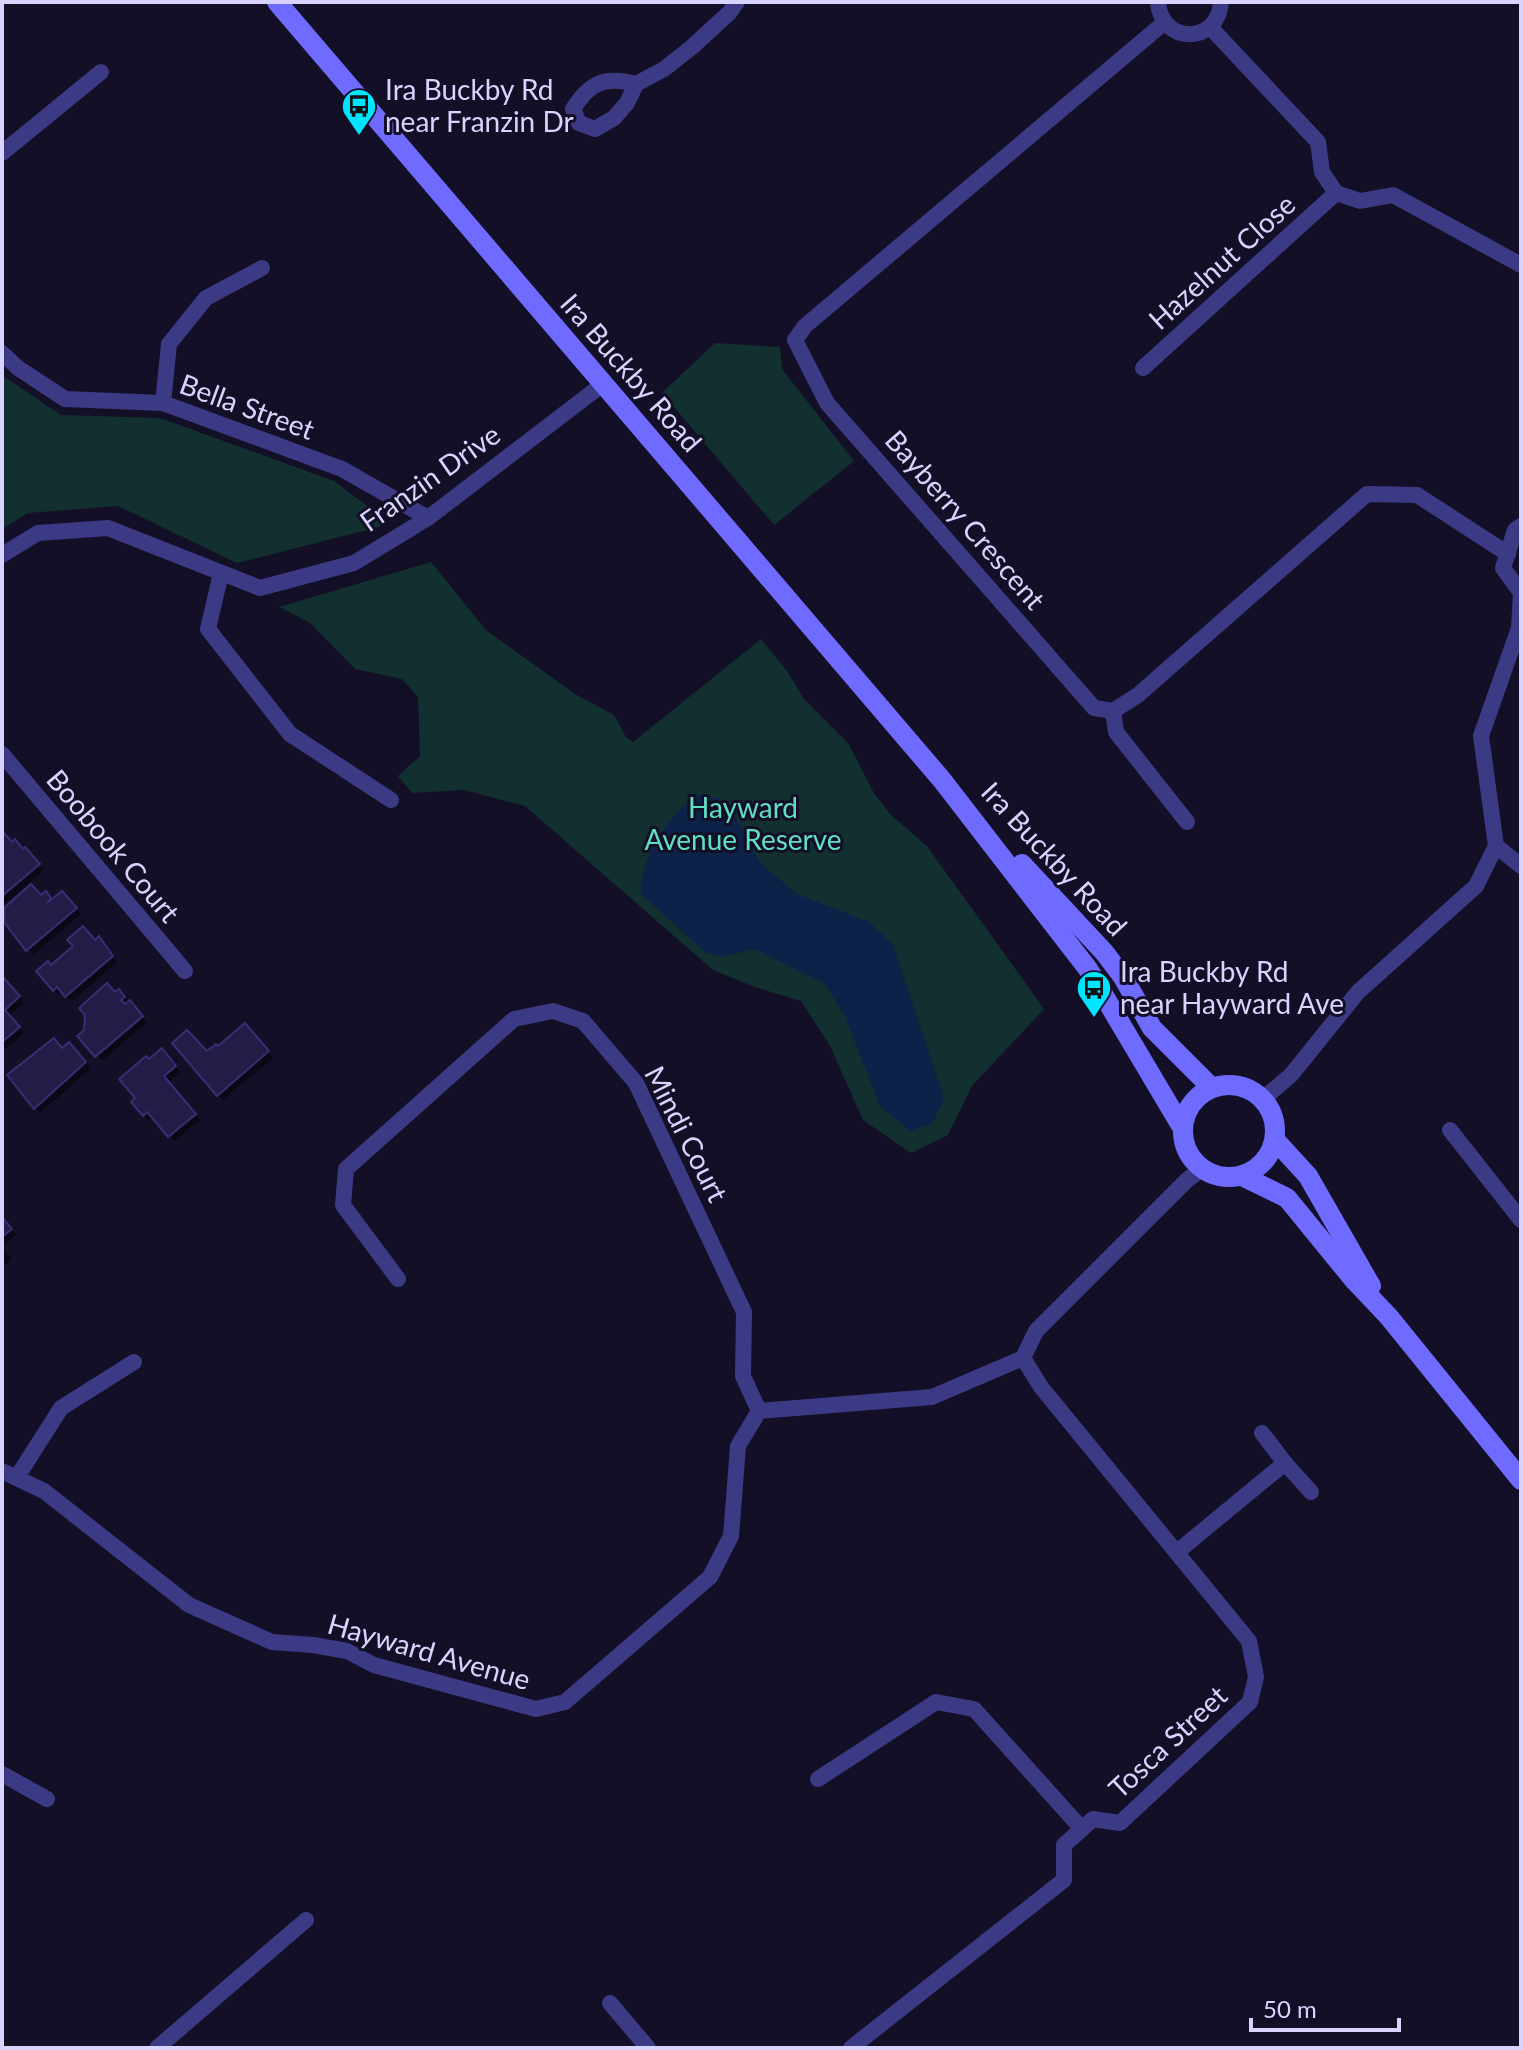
<svg xmlns="http://www.w3.org/2000/svg" width="1523" height="2050" font-family="Lato,sans-serif">
	<style>
		.green { fill: #12302f }
		.water { fill: #0c2248 }
		.shadow { fill: #0007 }
		.building { fill: #241b47; stroke: #3b2d73; stroke-width: 2 }
		.lines { fill: none; stroke-linecap: round; stroke-linejoin: round }
		.street { stroke: #3d3a85; stroke-width: 16 }
		.secondary { stroke: #6f6bff; stroke-width: 20 }
		.labels { text-anchor: middle; stroke-width: 6; stroke-linejoin: round; paint-order: stroke }
		.poi-label { font-size: 28px; fill: #d9d4ff; stroke: #130f26; text-anchor: start }
		.street-label { font-size: 28px; fill: #d9d4ff; stroke: #130f26 }
		.park-label { font-size: 28px; fill: #5fe0c0; stroke: #130f26 }
	</style>
	<rect width="100%" height="100%" fill="#130f26"/>
	<!-- green -->
	<g class="green">
		<path d="M 715,343 L 780,347 L 782,369 L 854,461 L 774,525 L 662,393 Z"/>
		<path d="M 2,375 L 61,415 L 160,418 L 334,481 L 386,520 L 379,527 L 237,563 L 118,506 L 28,513 L 2,529 Z"/>
		<path d="M 431,562 L 486,630 L 575,694 L 614,715 L 626,737 L 633,742 L 761,639 L 787,671 L 804,699 L 848,743 L 874,793 L 891,815 L 927,846 L 1044,1009 L 972,1086 L 948,1135 L 911,1153 L 863,1120 L 830,1046 L 801,1001 L 755,987 L 713,970 L 525,806 L 464,790 L 412,793 L 398,776 L 420,756 L 418,697 L 402,679 L 355,669 L 310,623 L 279,607 Z"/>
	</g>
	<!-- water -->
	<path class="water" d="M 694,794 L 726,800 L 761,864 L 797,894 L 869,922 L 893,945 L 944,1098 L 933,1123 L 910,1131 L 880,1106 L 844,1014 L 824,983 L 755,949 L 721,957 L 705,952 L 641,894 C 642,849 665,826 694,794 Z"/>
	<!-- shadow -->
	<g class="shadow">
		<path d="M 2,838 L 30,855 L 44,870 L 2,906 Z"/>
		<path d="M 45,894 L 53,902 L 67,899 L 81,914 L 33,955 L 6,921 Z"/>
		<path d="M 95,942 L 104,944 L 117,962 L 72,1001 L 63,992 L 60,995 L 54,990 L 51,967 Z"/>
		<path d="M 3,979 L 24,1003 L 9,1016 L 24,1033 L 3,1051 Z"/>
		<path d="M 115,994 L 124,996 L 147,1022 L 102,1061 L 97,1055 Z"/>
		<path d="M 250,1031 L 273,1058 L 223,1100 L 218,1094 L 218,1049 Z"/>
		<path d="M 62,1050 L 74,1050 L 90,1069 L 40,1113 L 10,1076 Z"/>
		<path d="M 167,1056 L 180,1072 L 168,1083 L 200,1120 L 175,1141 L 153,1117 L 149,1120 L 144,1115 L 150,1062 Z"/>
		<path d="M 2,1219 L 16,1235 L 2,1247 Z"/>
		<path d="M 2,1247 L 12,1259 L 2,1267 Z"/>
	</g>
	<!-- building -->
	<g class="building">
		<path d="M 4,833 L 12,842 L 15,839 L 23,849 L 25,847 L 40,864 L 2,896 L 2,835 Z"/>
		<path d="M 31,884 L 41,895 L 46,891 L 51,898 L 47,903 L 62,891 L 77,908 L 26,951 L 4,922 L 5,907 Z"/>
		<path d="M 83,926 L 95,940 L 99,936 L 113,956 L 65,997 L 57,987 L 53,991 L 36,971 L 48,961 L 51,965 L 73,946 L 67,940 Z"/>
		<path d="M 3,977 L 20,996 L 5,1010 L 20,1027 L 2,1042 Z"/>
		<path d="M 107,983 L 115,992 L 119,989 L 125,997 L 121,1000 L 125,1004 L 130,1000 L 143,1016 L 95,1057 L 77,1036 L 84,1030 L 85,1015 L 79,1008 Z"/>
		<path d="M 245,1023 L 269,1051 L 217,1096 L 172,1043 L 187,1030 L 207,1051 L 216,1044 L 218,1046 Z"/>
		<path d="M 54,1038 L 62,1048 L 69,1042 L 86,1062 L 34,1109 L 7,1075 Z"/>
		<path d="M 162,1048 L 176,1066 L 164,1076 L 196,1114 L 168,1137 L 147,1112 L 143,1116 L 131,1102 L 135,1098 L 119,1079 L 146,1056 L 149,1059 Z"/>
		<path d="M 2,1217 L 12,1229 L 2,1237 Z"/>
	</g>
	<g class="lines">
		<!-- street -->
		<g class="street">
			<path d="M 1158,2 C 1161,45 1218,45 1221,2"/>
			<path d="M 1165,22 L 805,326 L 795,340 L 827,403 L 1094,708 L 1113,711 L 1138,695 L 1367,494 L 1417,495 L 1508,554"/>
			<path d="M 1210,27 L 1318,142 L 1322,172 L 1336,193 L 1360,201 L 1393,195 L 1521,265"/>
			<path d="M 636,84 C 605,76 590,82 573,109 L 579,123 L 595,129 L 614,118 L 627,103 L 636,84 L 664,69 L 692,47 L 730,12 L 737,2"/>
			<path d="M 2,153 L 101,72"/>
			<path d="M 2,353 L 18,368 L 65,399 L 163,403 L 342,469 L 428,518"/>
			<path d="M 1143,368 L 1336,193"/>
			<path d="M 163,403 L 169,344 L 206,298 L 262,268"/>
			<path d="M 2,555 L 38,533 L 108,528 L 260,588 L 354,563 L 428,518 L 603,384"/>
			<path d="M 221,573 L 208,629 L 290,734 L 391,800"/>
			<path d="M 1113,711 L 1116,732 L 1187,822"/>
			<path d="M 2,754 L 185,971"/>
			<path d="M 1496,846 L 1521,866"/>
			<path d="M 1263,1099 L 1291,1075 L 1358,992 L 1476,886 L 1496,846 L 1481,736 L 1519,628 L 1521,593 L 1503,568 L 1515,530 L 1521,526"/>
			<path d="M 1450,1130 L 1521,1220"/>
			<path d="M 398,1279 L 343,1205 L 346,1169 L 514,1019 L 553,1011 L 583,1021 L 636,1083 L 744,1312 L 743,1376 L 759,1411"/>
			<path d="M 1285,1463 L 1311,1492"/>
			<path d="M 2,1471 L 44,1491 L 189,1605 L 272,1642 L 313,1645 L 347,1651 L 374,1665 L 536,1709 L 565,1702 L 710,1577 L 731,1536 L 738,1446 L 759,1411 L 932,1397 L 1023,1358 L 1036,1331 L 1187,1180 L 1202,1169"/>
			<path d="M 17,1477 L 61,1408 L 134,1362"/>
			<path d="M 1177,1552 L 1285,1463 L 1262,1433"/>
			<path d="M 2,1774 L 47,1799"/>
			<path d="M 818,1779 L 936,1702 L 974,1709 L 1082,1829"/>
			<path d="M 610,2003 L 648,2048"/>
			<path d="M 157,2048 L 306,1920"/>
			<path d="M 851,2048 L 1064,1880 L 1064,1845 L 1093,1819 L 1120,1823 L 1250,1702 L 1256,1677 L 1249,1641 L 1041,1387 L 1023,1358"/>
		</g>
		<!-- secondary -->
		<g class="secondary">
			<path d="M 277,2 L 942,780 L 1088,969 L 1183,1129"/>
			<path d="M 1022,864 L 1104,952 L 1123,977 L 1152,1028 L 1212,1088"/>
			<circle cx="1229" cy="1131" r="46"/>
			<path d="M 1275,1140 L 1308,1176 L 1371,1286"/>
			<path d="M 1242,1176 L 1287,1198 L 1354,1280 L 1389,1317 L 1521,1480"/>
		</g>
	</g>
	<!-- icons -->
	<defs>
		<g id="bus-pin" transform="scale(1.8)"><path d="M0 17L-7.5 6A9.5 9.5 0 1 1 7.5 6Z" fill="#00e5ff" stroke="#130f26"/><path d="M-5-6H5V4H4V6H2V4H-2V6H-4V4H-5ZM-3.5-4V0h7V-4ZM-3.5 1.2v1.5H-2V1.2ZM2 1.2v1.5H3.5V1.2Z" fill="#111"/></g>
	</defs>
	<g fill-rule="evenodd">
		<use href="#bus-pin" x="359" y="106"/>
		<use href="#bus-pin" x="1094" y="988"/>
	</g>
	<g class="labels">
		<!-- poi labels -->
		<g class="poi-label">
			<text x="385" y="100">Ira Buckby Rd<tspan x="385" dy="32">near Franzin Dr</tspan></text>
			<text x="1120" y="982">Ira Buckby Rd<tspan x="1120" dy="32">near Hayward Ave</tspan></text>
		</g>
		<!-- street labels -->
		<g class="street-label">
			<text transform="translate(1222 262) rotate(-42)" y="10">Hazelnut Close</text>
			<text transform="translate(631 373) rotate(49)" y="10">Ira Buckby Road</text>
			<text transform="translate(247 407) rotate(20)" y="10">Bella Street</text>
			<text transform="translate(430 478) rotate(-35)" y="10">Franzin Drive</text>
			<text transform="translate(965 520) rotate(49)" y="10">Bayberry Crescent</text>
			<text transform="translate(113 846) rotate(50)" y="10">Boobook Court</text>
			<text transform="translate(1054 859) rotate(47)" y="10">Ira Buckby Road</text>
			<text transform="translate(686 1134) rotate(63)" y="10">Mindi Court</text>
			<text transform="translate(429 1652) rotate(16)" y="10">Hayward Avenue</text>
			<text transform="translate(1168 1742) rotate(-43)" y="10">Tosca Street</text>
		</g>
		<!-- park labels -->
		<g class="park-label">
			<text x="743" y="818">Hayward<tspan x="743" dy="32">Avenue Reserve</tspan></text>
		</g>
	</g>
	<!-- border -->
	<rect width="1523" height="2050" fill="none" stroke="#d9d4ff" stroke-width="8"/>
	<!-- scale -->
	<path d="M1251 2018v12h148v-12" fill="none" stroke="#d9d4ff" stroke-width="4"/>
	<text x="1263" y="2018" font-size="24" fill="#d9d4ff" stroke="#130f26" stroke-width="6" paint-order="stroke">50 m</text>
</svg>
